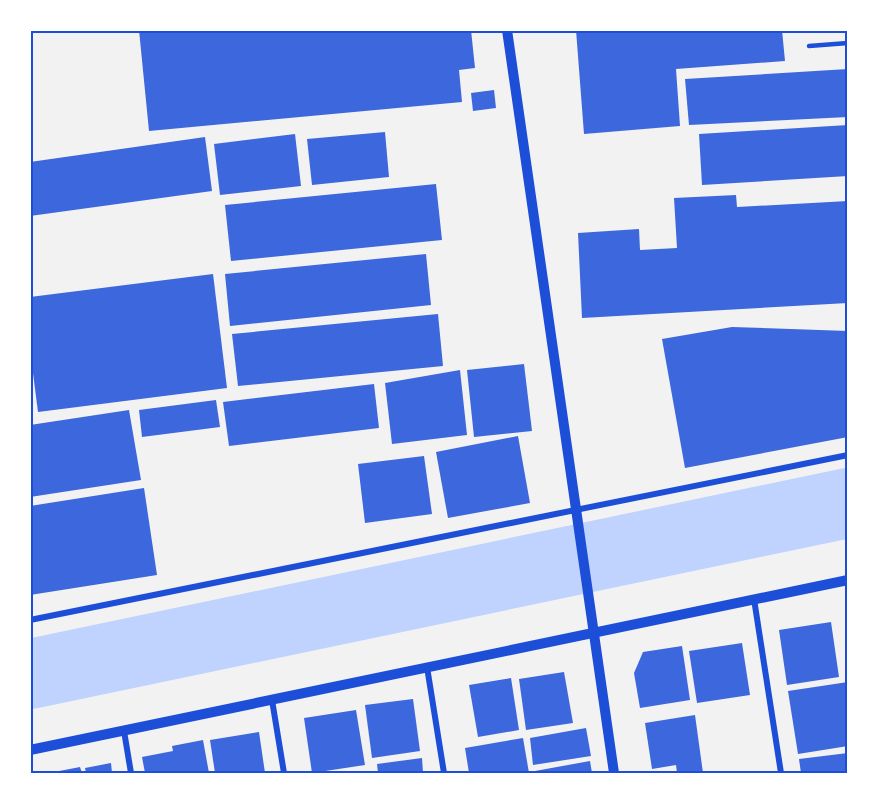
<svg xmlns="http://www.w3.org/2000/svg" width="878" height="803" font-family="'Titillium Web',sans-serif">
	<style>
		.lines { fill: none; stroke-linecap: round; stroke-linejoin: round }
		.river { stroke: #bfd3fe; stroke-width: 70 }
		.building { fill: #3d67dc }
		.service { stroke: #1d4ed8; stroke-width: 4.5 }
		.minor { stroke: #1d4ed8; stroke-width: 6 }
		.tertiary { stroke: #1d4ed8; stroke-width: 10 }
		.neatline { fill: none; stroke: #1d4ed8; stroke-width: 2 }
	</style>
	<rect width="100%" height="100%" fill="#f2f2f2"/>
	<g class="lines">
		<!-- river -->
		<path class="river" d="M 30,674 L 848,503"/>
	</g>
	<!-- building -->
	<g class="building">
		<path d="M 139,30 L 471,30 L 475,68 L 459,70 L 462,102 L 149,131 Z"/>
		<path d="M 576,30 L 782,30 L 785,61 L 676,69 L 680,126 L 584,134 Z"/>
		<path d="M 848,69 L 848,117 L 689,125 L 685,79 Z"/>
		<path d="M 494,90 L 496,108 L 473,111 L 471,93 Z"/>
		<path d="M 848,125 L 848,176 L 702,185 L 699,134 Z"/>
		<path d="M 385,132 L 389,177 L 312,185 L 307,139 Z"/>
		<path d="M 295,134 L 301,186 L 220,195 L 214,144 Z"/>
		<path d="M 205,137 L 212,191 L 30,216 L 30,162 Z"/>
		<path d="M 436,184 L 442,240 L 231,261 L 225,205 Z"/>
		<path d="M 736,195 L 737,207 L 848,201 L 848,303 L 582,318 L 578,233 L 639,229 L 640,250 L 677,248 L 674,198 Z"/>
		<path d="M 426,254 L 431,305 L 230,326 L 225,274 Z"/>
		<path d="M 213,274 L 227,388 L 38,412 L 30,350 L 30,297 Z"/>
		<path d="M 438,314 L 443,366 L 238,386 L 232,334 Z"/>
		<path d="M 732,327 L 848,331 L 848,437 L 685,468 L 662,339 Z"/>
		<path d="M 524,364 L 532,431 L 474,437 L 467,370 Z"/>
		<path d="M 460,370 L 467,435 L 392,444 L 385,383 Z"/>
		<path d="M 374,384 L 379,428 L 229,446 L 223,402 Z"/>
		<path d="M 216,400 L 220,427 L 142,437 L 139,410 Z"/>
		<path d="M 129,410 L 141,480 L 30,497 L 30,425 Z"/>
		<path d="M 518,436 L 530,503 L 448,518 L 436,452 Z"/>
		<path d="M 424,456 L 432,514 L 365,523 L 358,464 Z"/>
		<path d="M 144,488 L 157,575 L 30,595 L 30,506 Z"/>
		<path d="M 831,622 L 839,677 L 787,685 L 779,630 Z"/>
		<path d="M 742,643 L 750,695 L 697,703 L 689,651 Z"/>
		<path d="M 682,646 L 690,700 L 640,708 L 634,673 L 643,652 Z"/>
		<path d="M 564,672 L 573,723 L 526,730 L 519,679 Z"/>
		<path d="M 511,678 L 519,730 L 478,737 L 469,685 Z"/>
		<path d="M 848,682 L 848,746 L 798,754 L 788,691 Z"/>
		<path d="M 413,699 L 420,751 L 372,758 L 365,705 Z"/>
		<path d="M 356,710 L 365,765 L 312,773 L 304,718 Z"/>
		<path d="M 695,715 L 703,773 L 677,773 L 676,765 L 652,769 L 645,723 Z"/>
		<path d="M 586,728 L 591,756 L 533,765 L 530,738 Z"/>
		<path d="M 259,732 L 265,773 L 215,773 L 210,740 Z"/>
		<path d="M 523,738 L 529,773 L 469,773 L 465,748 Z"/>
		<path d="M 203,740 L 209,773 L 145,773 L 142,757 L 173,751 L 172,746 Z"/>
		<path d="M 848,753 L 848,773 L 801,773 L 799,759 Z"/>
		<path d="M 422,758 L 423,773 L 378,773 L 377,764 Z"/>
		<path d="M 590,761 L 592,773 L 535,773 L 535,771 Z"/>
		<path d="M 111,763 L 112,773 L 86,773 L 85,768 Z"/>
		<path d="M 80,767 L 82,773 L 55,773 L 54,772 Z"/>
	</g>
	<g class="lines">
		<!-- service -->
		<path class="service" d="M 809,46 L 848,43"/>
		<!-- minor -->
		<g class="minor">
			<path d="M 754,599 L 781,773"/>
			<path d="M 30,620 L 848,455"/>
			<path d="M 427,667 L 444,773"/>
			<path d="M 272,700 L 284,773"/>
			<path d="M 124,731 L 131,773"/>
		</g>
		<!-- tertiary -->
		<g class="tertiary">
			<path d="M 507,30 L 614,773"/>
			<path d="M 30,750 L 848,580"/>
		</g>
	</g>
	<!-- border -->
	<rect width="878" height="803" fill="none" stroke="#ffffff" stroke-width="63"/>
	<rect x="32" y="32" width="814" height="740" class="neatline"/>
</svg>
